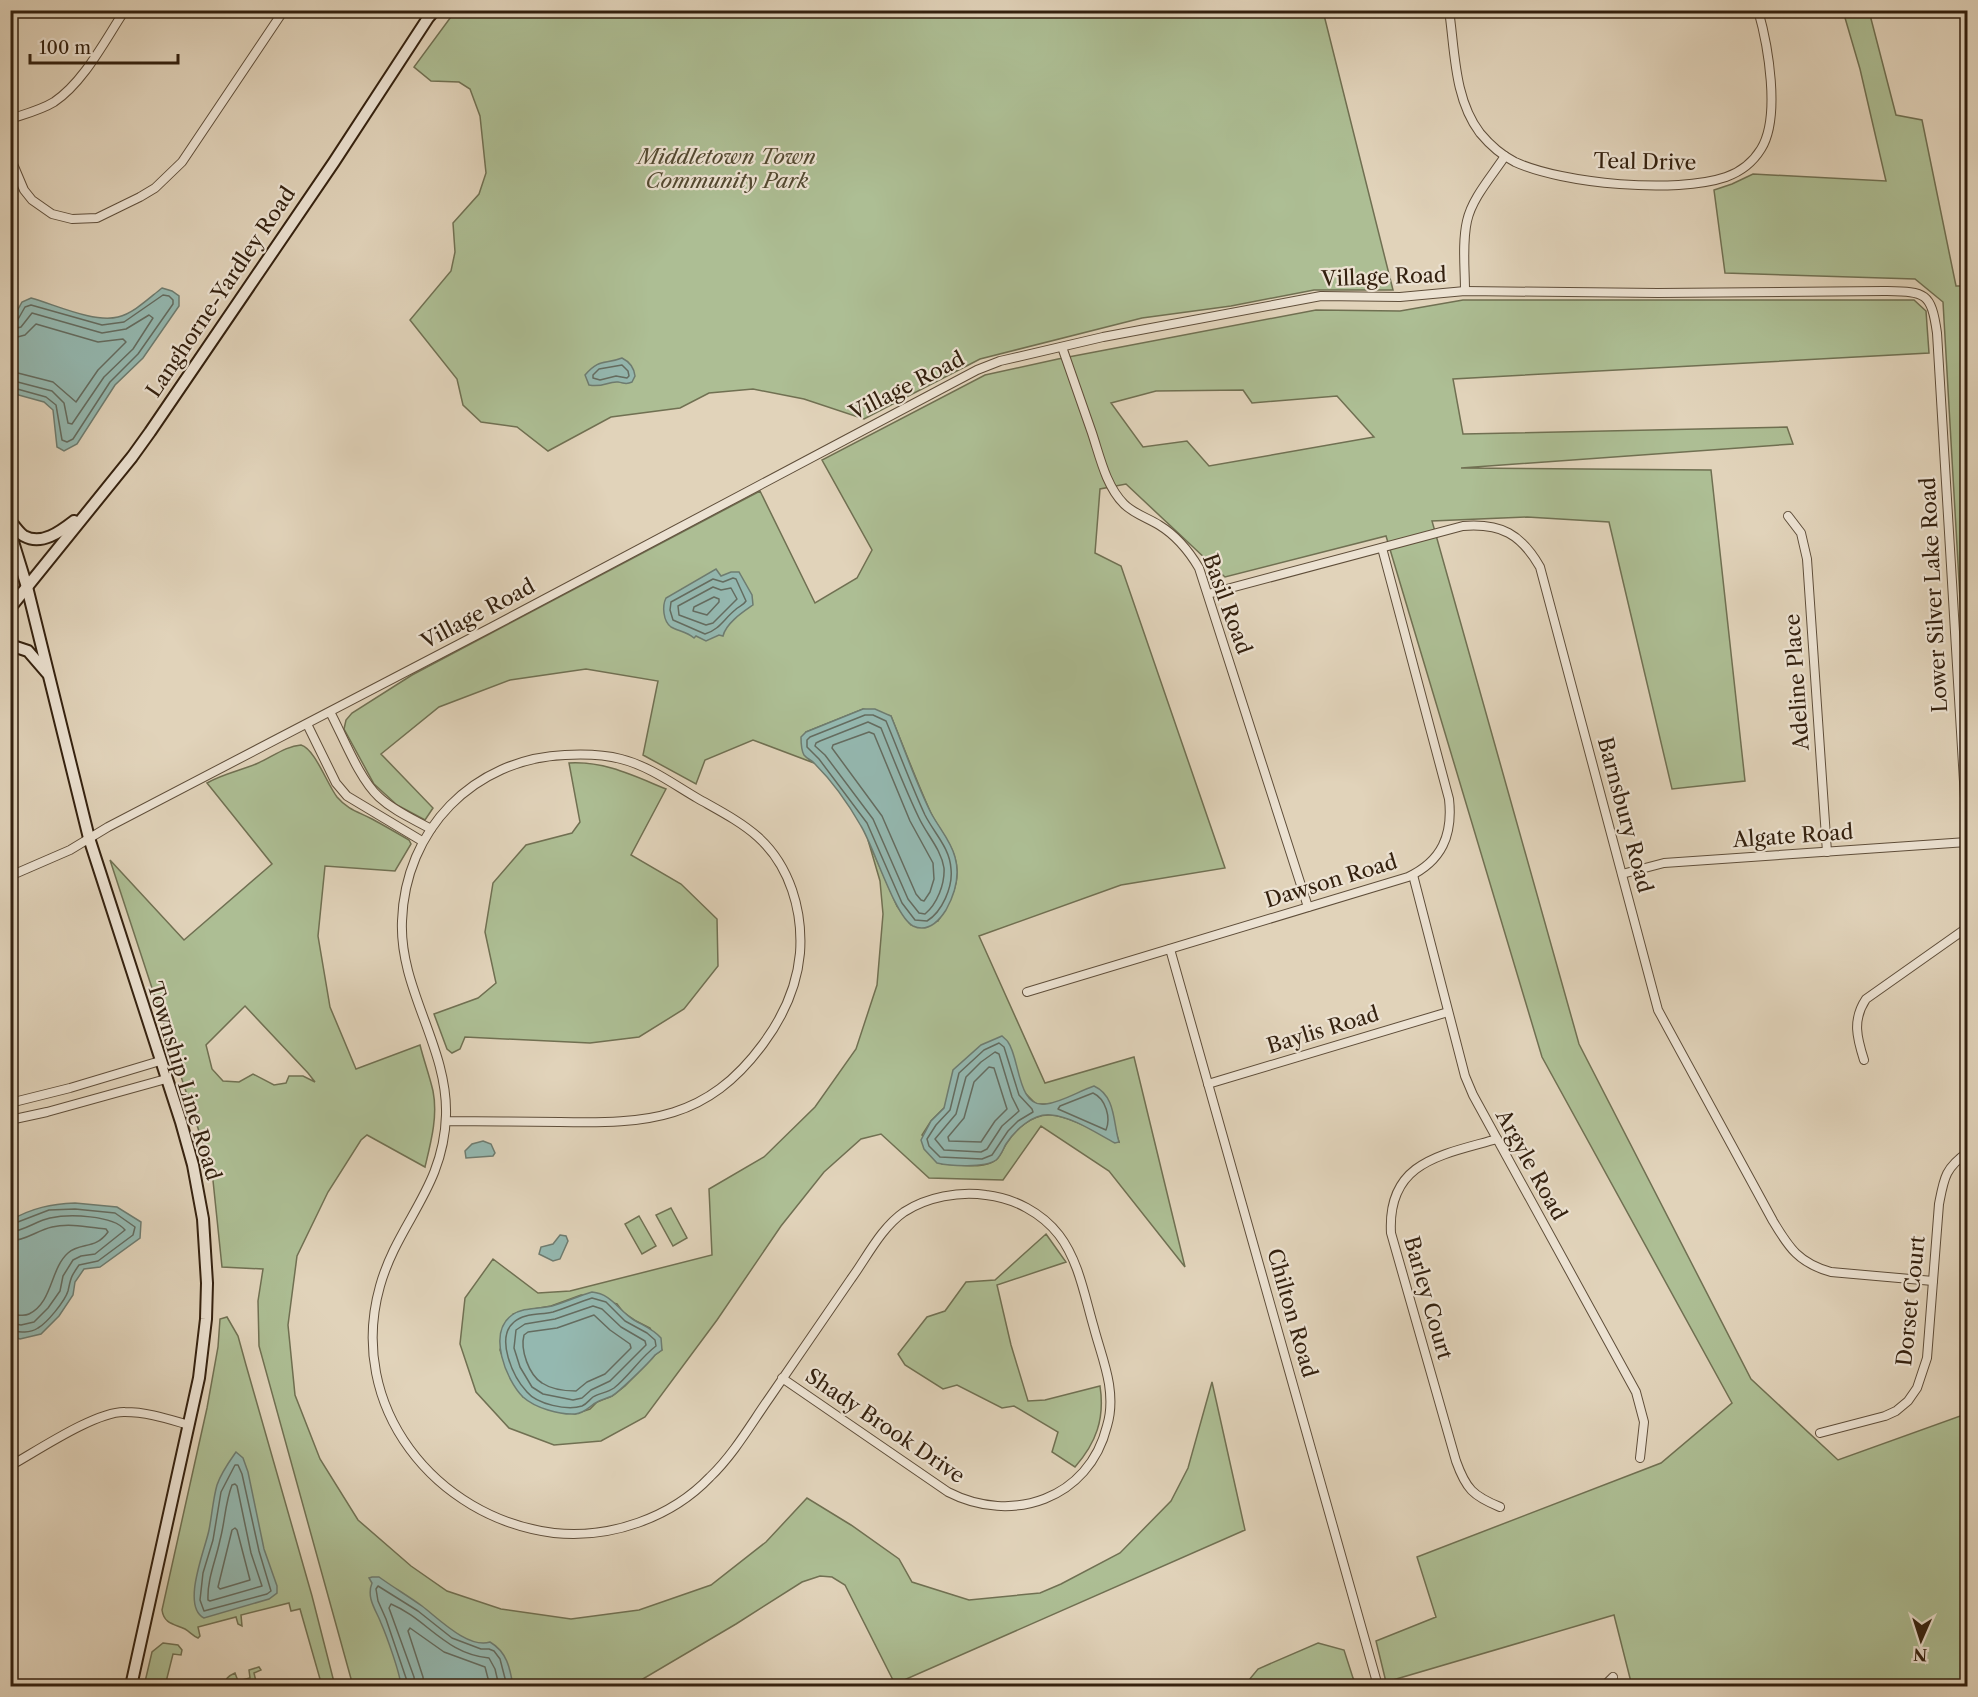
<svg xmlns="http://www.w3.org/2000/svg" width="1978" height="1697" font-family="'Libre Caslon Text',serif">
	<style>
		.green { fill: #adbe94; stroke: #707052; stroke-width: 1.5; fill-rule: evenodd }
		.water { fill: #94b8b0; stroke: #6e7c70; stroke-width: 1.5 }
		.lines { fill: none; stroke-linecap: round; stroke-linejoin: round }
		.shore { stroke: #646c60; stroke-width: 1.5 }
		.street-casing { stroke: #5f4e3a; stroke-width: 10 }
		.secondary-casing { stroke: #34210f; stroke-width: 14 }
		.street { stroke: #ece2d2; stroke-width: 8 }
		.secondary { stroke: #ece2d2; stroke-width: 10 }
		.labels { text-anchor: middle; stroke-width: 4.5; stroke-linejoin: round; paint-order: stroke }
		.park-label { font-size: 21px; font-style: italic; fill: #524830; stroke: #ece2d2 }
		.street-label { font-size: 21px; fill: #34210f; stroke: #ece2d2 }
	</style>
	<rect width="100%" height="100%" fill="#e1d3ba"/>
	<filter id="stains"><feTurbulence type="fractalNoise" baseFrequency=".00333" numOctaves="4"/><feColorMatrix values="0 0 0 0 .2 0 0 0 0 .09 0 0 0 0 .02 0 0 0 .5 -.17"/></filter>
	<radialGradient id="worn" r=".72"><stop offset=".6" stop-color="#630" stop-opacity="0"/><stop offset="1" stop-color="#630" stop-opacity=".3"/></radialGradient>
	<!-- green -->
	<g class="green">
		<path d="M 456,10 L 1323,11 L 1393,290 L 1314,290 L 1231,306 L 1142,318 L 980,359 L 864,419 L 804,399 L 753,389 L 709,393 L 680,408 L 611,417 L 548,451 L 517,427 L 481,422 L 463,405 L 457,379 L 410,320 L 451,271 L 455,252 L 453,223 L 479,194 L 486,173 L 480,116 L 470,89 L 459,82 L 431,81 L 414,67 Z"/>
		<path d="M 1843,11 L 1869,11 L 1896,115 L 1922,120 L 1956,286 L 1967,286 L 1967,720 L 1943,302 L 1915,279 L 1725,273 L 1714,190 L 1732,184 L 1753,174 L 1886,181 L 1860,69 Z"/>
		<path d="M 1463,300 L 1914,300 L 1926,311 L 1929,353 L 1453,379 L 1463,434 L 1787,427 L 1793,444 L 1461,468 L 1711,470 L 1745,781 L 1672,789 L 1609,522 L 1527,517 L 1432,521 L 1579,1044 L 1751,1379 L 1838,1460 L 1966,1414 L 1967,1406 L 1967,1686 L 1632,1686 L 1614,1615 L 1386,1682 L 1376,1641 L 1436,1617 L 1417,1557 L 1661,1463 L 1732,1403 L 1542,1057 L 1386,536 L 1225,577 L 1126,484 L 1100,489 L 1095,553 L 1121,566 L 1225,868 L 1121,885 L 979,936 L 1045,1083 L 1134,1057 L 1185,1267 L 1109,1171 L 1041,1126 L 1003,1180 L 929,1178 L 881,1134 L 861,1139 L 824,1172 L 781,1226 L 717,1320 L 645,1417 L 601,1441 L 554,1445 L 509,1428 L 476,1392 L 460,1344 L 465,1298 L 493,1259 L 538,1293 L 570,1291 L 712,1255 L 709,1189 L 764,1157 L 815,1107 L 856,1049 L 877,985 L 883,914 L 880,881 L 868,840 L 897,906 L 911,925 L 938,921 C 947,905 958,890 957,870 C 956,847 939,831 930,811 C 916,780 904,748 891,716 L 863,709 L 806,732 L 809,759 L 814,763 L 753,740 L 705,760 L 696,784 L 643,755 L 658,681 L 586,669 L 510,680 L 439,707 L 381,754 L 433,808 L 425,820 L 397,805 L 374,784 L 344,729 L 346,720 L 352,713 L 412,675 L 760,491 L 815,603 L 857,578 L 872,550 L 822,460 L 985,375 L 1058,359 L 1316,310 L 1400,311 ZM 1243,390 L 1252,403 L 1337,396 L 1374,437 L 1209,466 L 1187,441 L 1143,447 L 1111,403 L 1156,391 ZM 1025,1093 L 1036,1104 L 1046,1104 L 1114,1126 L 1119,1142 C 1100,1134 1071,1116 1050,1115 C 1032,1114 1015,1130 1006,1144 C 1003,1149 1001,1156 996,1160 C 983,1170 958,1164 942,1164 L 922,1135 L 931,1121 L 944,1108 ZM 581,1295 L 617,1304 L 623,1312 L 636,1321 L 650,1328 L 662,1350 L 655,1355 L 625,1386 L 612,1396 L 597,1402 L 590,1409 L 575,1414 L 548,1409 L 523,1397 L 508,1372 L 500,1350 L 513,1314 L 522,1311 L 551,1306 Z"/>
		<path d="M 301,745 C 315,749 327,784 337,797 C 348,810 359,812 372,819 C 385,826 397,833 409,840 L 411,844 L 395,871 L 325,866 L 318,936 L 330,1007 L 356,1069 L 420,1045 C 424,1061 429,1074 433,1091 C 438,1116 431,1142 425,1167 L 367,1135 L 361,1140 L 328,1192 L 297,1256 L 288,1325 L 295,1395 L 320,1459 L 358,1520 L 411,1566 L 447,1591 L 501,1609 L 571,1619 L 639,1610 L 711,1585 L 766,1542 L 807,1498 L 851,1525 L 899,1559 L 912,1582 L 969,1600 L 1040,1593 L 1061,1584 L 1120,1553 L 1171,1501 L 1188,1468 L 1212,1382 L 1245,1530 L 895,1684 L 845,1585 L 832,1577 L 820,1576 L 802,1582 L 736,1624 L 631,1686 L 353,1686 L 259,1346 L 258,1301 L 263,1269 L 222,1267 L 212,1171 L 110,860 L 184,940 L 272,864 L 207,783 C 223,774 239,771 256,764 C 271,758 285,746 301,745 ZM 245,1006 L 308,1073 L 315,1082 L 303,1076 L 289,1076 L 286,1083 L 274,1085 L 253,1074 L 239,1082 L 223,1081 L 212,1069 L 206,1045 Z"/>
		<path d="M 569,763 C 605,761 634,776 666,789 L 631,855 L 681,884 L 717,919 L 718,966 L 684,1009 L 639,1037 L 590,1043 L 465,1037 L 460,1049 L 452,1053 L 447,1049 L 434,1014 L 478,998 L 496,983 L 485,932 L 493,883 L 526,845 L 572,833 L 580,822 Z"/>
		<path d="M 671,1208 L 687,1238 L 673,1246 L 656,1215 Z"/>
		<path d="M 639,1216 L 656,1246 L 642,1254 L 625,1224 Z"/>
		<path d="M 1046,1234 L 1066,1262 L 997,1285 L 1011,1345 L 1028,1401 L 1045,1400 L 1100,1386 C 1105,1419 1096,1443 1075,1467 L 1052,1452 L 1058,1432 L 1014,1406 L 1002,1408 L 957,1385 L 943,1389 L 905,1365 L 898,1354 L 927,1317 L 945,1311 L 966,1282 L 995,1280 Z"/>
		<path d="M 227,1317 L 238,1336 L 246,1365 L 312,1596 L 335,1686 L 322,1686 L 300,1609 L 291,1611 L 289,1603 L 241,1615 L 242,1626 L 238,1624 L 236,1617 L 198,1627 L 200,1636 L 198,1638 C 193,1636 190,1632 185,1629 C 174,1624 164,1624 162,1610 L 207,1408 L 218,1347 L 220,1319 Z"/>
		<path d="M 163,1643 L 178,1645 L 182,1650 L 181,1655 L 173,1654 L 165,1686 L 144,1686 L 152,1652 Z"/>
		<path d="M 1318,1643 L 1344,1650 L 1353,1678 L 1358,1686 L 1244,1686 L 1258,1669 Z"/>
		<path d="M 259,1667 L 261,1670 L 254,1673 L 257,1686 L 224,1686 C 225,1679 228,1676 235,1673 L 238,1681 L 250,1678 L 249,1670 Z"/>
	</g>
	<!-- water -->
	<g class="water">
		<path d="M 162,288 L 172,291 L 179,296 L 179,306 L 143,358 L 115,385 L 77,444 L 64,451 L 57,447 L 53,410 L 44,402 L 11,393 L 11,322 L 22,302 L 31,298 C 56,305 94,323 118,317 C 134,313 149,298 162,288 Z"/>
		<path d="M 622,358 C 630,362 634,367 635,376 L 632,382 C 626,385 625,383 618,382 C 608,381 603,388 589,385 L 585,375 C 600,358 604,365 622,358 Z"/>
		<path d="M 716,569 L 721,576 L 731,572 L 739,572 L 752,595 L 753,605 C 743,612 726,623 723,636 L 719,635 L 706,641 L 696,636 L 694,638 C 687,632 678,631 671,627 C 663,621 662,606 666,598 Z"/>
		<path d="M 863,709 L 875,709 L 891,716 C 904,748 916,783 931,813 C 939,828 951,841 955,857 C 960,875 955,894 946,910 C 939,921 928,933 913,926 C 895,917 874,847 861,826 C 849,805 832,781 815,764 C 812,760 807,759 804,755 C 801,750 801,744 801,737 L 806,732 Z"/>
		<path d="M 1002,1036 C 1004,1038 1007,1040 1008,1042 C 1020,1058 1017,1109 1046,1104 C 1062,1102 1079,1091 1094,1086 C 1116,1096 1113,1123 1119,1142 L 1115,1143 C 1096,1133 1073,1117 1051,1115 C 1033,1113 1015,1130 1006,1144 C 1003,1149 1001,1156 996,1160 C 985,1168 950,1166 937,1163 L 924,1149 L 921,1140 L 931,1121 L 944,1108 L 953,1070 L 981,1045 Z"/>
		<path d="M 483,1141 L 491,1144 L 495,1153 L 493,1156 L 466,1158 L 465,1151 L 472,1144 Z"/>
		<path d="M 75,1203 L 117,1207 L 141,1222 L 140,1238 L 100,1267 L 84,1269 L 75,1282 L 73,1295 L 59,1316 L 41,1334 L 20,1339 L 11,1336 L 11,1220 C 32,1208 51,1204 75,1203 Z"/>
		<path d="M 560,1235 L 566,1236 L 568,1241 L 560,1259 L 553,1261 L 539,1254 L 541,1247 L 553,1244 Z"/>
		<path d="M 592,1292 C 612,1294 618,1310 634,1320 C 644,1326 653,1329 661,1338 L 662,1350 L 655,1355 C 650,1362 619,1392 612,1396 C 608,1398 603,1399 599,1401 C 590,1405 586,1413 575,1414 C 560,1415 535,1408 523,1397 C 506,1380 487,1333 512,1315 C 523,1307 539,1309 552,1306 C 566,1302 578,1296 592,1292 Z"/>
		<path d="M 236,1452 L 243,1458 L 248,1472 L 264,1549 L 277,1586 L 277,1593 L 269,1599 L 204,1618 C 181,1606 205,1550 209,1530 C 212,1515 213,1499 217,1485 C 221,1473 229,1462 236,1452 Z"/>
		<path d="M 372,1577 L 379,1577 C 393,1587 408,1596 422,1606 C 438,1618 468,1649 490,1642 C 507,1652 510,1668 513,1686 L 401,1686 C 400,1673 387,1637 381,1623 C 376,1610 366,1598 372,1583 L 369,1578 Z"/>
	</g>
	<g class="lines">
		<!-- shore -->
		<g class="shore">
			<path d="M 10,323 L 17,321 L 25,307 L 31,305 L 102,325 L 124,322 L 163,295 L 169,296 L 173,300 L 173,304 L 138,354 L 110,382 L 73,439 L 67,442 L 62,440 L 56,405 L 46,397 L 10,387"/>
			<path d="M 10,330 L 21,327 L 32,313 L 102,333 L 126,329 L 149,315 L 153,318 L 133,349 L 104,377 L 72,424 L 68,423 L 64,403 L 52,391 L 10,380"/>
			<path d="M 10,339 L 25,335 L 36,324 L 98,342 L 123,339 L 126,342 L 98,370 L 76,402 L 53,382 L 10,371"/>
			<path d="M 622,365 L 628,371 L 629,376 L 627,378 L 616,376 L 600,380 L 593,378 L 593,375 L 599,369 Z"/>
			<path d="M 733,578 L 736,579 L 746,601 C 743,606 739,606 735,610 C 724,619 719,630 705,634 L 673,620 L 670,610 L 671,602 L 713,579 L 723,582 Z"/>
			<path d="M 713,587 L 721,590 L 731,588 L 737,599 L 713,623 L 706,625 L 679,615 L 678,606 Z"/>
			<path d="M 714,597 L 719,599 L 719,602 L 707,615 L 693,611 L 694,607 Z"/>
			<path d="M 865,715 L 873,715 L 886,721 C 899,752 911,785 925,815 C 934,833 950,848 951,869 C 953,887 942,912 927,921 L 915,920 L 902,903 L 867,823 L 819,759 L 807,747 L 807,740 L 810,737 Z"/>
			<path d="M 868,722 L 881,728 C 893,758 905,789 919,818 C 927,835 941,849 944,868 C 945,884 937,904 925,914 L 919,913 L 908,899 L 873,819 L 825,755 L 815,746 L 816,743 L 820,741 Z"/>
			<path d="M 869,732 L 874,734 L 910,821 L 933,863 L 934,879 L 930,892 L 924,901 L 921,900 L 916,894 L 882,816 L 832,748 L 833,745 Z"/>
			<path d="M 999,1043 L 1004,1047 L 1019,1095 L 1032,1109 L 1033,1112 L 1018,1121 L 1008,1131 L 992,1155 L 982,1159 L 940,1157 L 929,1146 L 927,1139 L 936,1125 L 950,1110 L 959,1073 L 984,1050 Z"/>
			<path d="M 995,1052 L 999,1054 L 1012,1097 L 1019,1111 L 1002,1126 L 987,1149 L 981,1152 L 944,1150 L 935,1139 L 956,1114 L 966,1077 L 981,1062 Z"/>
			<path d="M 989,1067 L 994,1068 L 1007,1109 L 995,1121 L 981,1142 L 949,1141 L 948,1137 L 964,1118 L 974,1082 Z"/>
			<path d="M 1093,1093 C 1106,1099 1111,1118 1106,1130 L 1058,1109 L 1060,1106 Z"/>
			<path d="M 10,1225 L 49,1210 L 75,1209 L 115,1213 L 135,1227 L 133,1235 L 98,1261 L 79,1265 C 70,1278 71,1278 68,1291 C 65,1301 47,1323 38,1328 C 29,1334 20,1332 10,1330"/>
			<path d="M 10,1232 C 24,1231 36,1221 50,1218 C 69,1214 113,1215 125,1230 L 95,1254 L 81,1256 L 73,1260 L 63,1276 L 60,1291 L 48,1308 L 34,1322 L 21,1325 L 10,1323"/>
			<path d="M 10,1241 C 25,1241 38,1230 52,1227 C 69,1223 88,1227 106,1229 L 108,1232 C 95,1250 81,1242 68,1253 C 50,1269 53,1302 29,1314 C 23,1317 16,1314 10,1314"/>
			<path d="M 592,1298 L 606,1302 L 625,1321 L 647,1333 L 655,1340 L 656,1346 C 640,1358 629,1376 614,1388 C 607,1393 599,1393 593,1397 C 589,1400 587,1404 582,1406 C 567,1411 537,1404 527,1392 C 513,1377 495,1338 514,1322 C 524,1313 540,1315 553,1312 C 566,1308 579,1302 592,1298 Z"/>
			<path d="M 593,1306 L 602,1309 L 621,1327 L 645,1341 L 646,1345 L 610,1381 L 591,1390 L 582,1398 L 573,1400 L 543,1394 L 532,1387 L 520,1367 L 514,1348 L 516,1330 L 525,1324 L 555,1319 Z"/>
			<path d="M 594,1315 L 610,1330 L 630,1344 L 631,1348 L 605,1374 L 587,1382 L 576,1391 C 566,1391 551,1389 542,1383 C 529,1375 520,1350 524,1335 L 528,1332 L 557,1328 Z"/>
			<path d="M 238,1465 L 242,1474 L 259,1551 L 271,1591 L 267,1594 L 204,1611 L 200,1600 L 203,1573 L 213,1540 L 221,1492 L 235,1465 Z"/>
			<path d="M 235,1484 L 237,1486 L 251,1553 L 262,1586 L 210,1601 L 208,1600 C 207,1579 216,1560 220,1540 C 225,1522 225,1503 232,1485 Z"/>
			<path d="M 235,1528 L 237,1530 L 250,1580 L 220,1589 L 218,1587 L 232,1530 Z"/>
			<path d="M 407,1686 L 407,1681 L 386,1619 L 378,1601 L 376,1589 L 378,1586 L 418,1611 L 452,1638 L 481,1649 L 489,1649 L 494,1651 L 500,1659 L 507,1686"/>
			<path d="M 415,1686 L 414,1677 L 389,1608 L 391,1604 C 427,1619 445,1654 489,1658 L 495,1669 L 499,1686"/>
			<path d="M 424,1686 L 423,1677 L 408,1631 L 410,1628 L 444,1652 L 485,1667 L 490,1686"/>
		</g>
		<!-- street casing -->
		<g class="street-casing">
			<g id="street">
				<path d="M 1449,10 C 1455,51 1454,99 1480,133 C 1490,145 1501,155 1515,162 C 1563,184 1676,194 1726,177 C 1740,172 1753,162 1761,149 C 1781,117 1768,45 1758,10"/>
				<path d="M 10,119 C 25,114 41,110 54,102 C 84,82 105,40 125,10"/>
				<path d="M 10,157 L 24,190 L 32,200 L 52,214 L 72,219 L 97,218 L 140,197 L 155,188 L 182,162 L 284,10"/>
				<path d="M 1465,291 C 1465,268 1462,243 1467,221 C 1472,198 1492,176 1505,156"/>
				<path d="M 1062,347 C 1072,376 1082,405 1092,433 C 1100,457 1106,486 1124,504 C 1134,514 1148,518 1159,525 C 1177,536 1189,551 1199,568 L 1308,907"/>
				<path d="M 1788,516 L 1801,533 L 1807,559 L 1827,852"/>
				<path d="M 1208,594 L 1463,526 C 1501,523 1521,534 1540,567 L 1658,1010 L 1773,1221 C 1789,1248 1799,1263 1831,1272 L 1933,1281"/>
				<path d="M 330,712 C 343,736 359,779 379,797 C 394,811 413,819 431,829"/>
				<path d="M 307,724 L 336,783 L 347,796 L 422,841"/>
				<path d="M 1622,874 L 1664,863 L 1967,842"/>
				<path d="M 1413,875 L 1465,1076 L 1473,1095 L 1636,1392 L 1644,1422 L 1640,1458"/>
				<path d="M 10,876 L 70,850 L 108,827 L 492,627 L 977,370 L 1000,361 L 1103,337 L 1321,296 L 1400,297 L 1465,291 L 1658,293 L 1884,291 C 1925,292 1931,291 1937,333 L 1968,848"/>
				<path d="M 1170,949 L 1378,1686"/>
				<path d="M 1027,992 L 1408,877 C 1442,861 1453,835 1449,799 L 1382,548"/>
				<path d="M 1864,1060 C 1857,1038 1852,1020 1866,999 L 1968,927"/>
				<path d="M 1208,1084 L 1448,1012"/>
				<path d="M 10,1103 L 70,1088 L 160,1061"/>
				<path d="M 10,1120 L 47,1112 L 166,1079"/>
				<path d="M 446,1121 C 484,1121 522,1122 560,1122 C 648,1124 707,1120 763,1044 C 783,1017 797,987 800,953 C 803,911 790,866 758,837 C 740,821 718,810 697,798 C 673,784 649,766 621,759 C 602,754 584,754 565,755 C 473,759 405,830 402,921 C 399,989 448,1047 446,1115 C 444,1188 398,1222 380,1286 C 346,1406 435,1518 554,1533 C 610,1539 671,1518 710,1477 C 734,1454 751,1424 770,1397 C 797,1358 824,1318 851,1279 C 867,1257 881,1228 904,1212 C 927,1197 959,1191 986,1195 C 1014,1198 1042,1213 1059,1235 C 1079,1261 1085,1298 1094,1328 C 1099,1347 1106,1365 1109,1384 C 1111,1397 1111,1413 1107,1426 C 1089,1499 1012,1525 948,1492 L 782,1378"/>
				<path d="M 1497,1139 C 1442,1155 1387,1161 1391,1233 L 1456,1461 C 1466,1489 1473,1496 1500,1507"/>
				<path d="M 1820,1433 L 1885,1416 L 1896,1411 L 1908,1401 L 1917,1388 L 1927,1358 L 1939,1204 C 1944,1178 1945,1168 1968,1152"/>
				<path d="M 10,1466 C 37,1451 96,1411 125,1412 C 147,1412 168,1419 189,1425"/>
				<path d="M 1604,1686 L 1613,1677"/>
			</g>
		</g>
		<!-- secondary casing -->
		<g class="secondary-casing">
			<g id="secondary">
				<path d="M 10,521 C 15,526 19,533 24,536 C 42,546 61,531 74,521"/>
				<path d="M 10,532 L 27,587 L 89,838 L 181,1122 L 193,1165 L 203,1219 L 207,1283 L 206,1319 L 199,1378 L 131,1686"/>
				<path d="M 10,608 L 132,457 L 150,432 L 334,162 L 428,18 L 435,10"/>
				<path d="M 10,645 L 28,651 L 47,673"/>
			</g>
		</g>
		<!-- street -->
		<use href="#street" class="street"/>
		<!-- secondary -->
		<use href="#secondary" class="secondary"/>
	</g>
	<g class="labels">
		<!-- park labels -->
		<g class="park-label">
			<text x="727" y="164">Middletown Town<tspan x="727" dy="24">Community Park</tspan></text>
		</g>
		<!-- street labels -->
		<g class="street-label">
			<text transform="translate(1645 162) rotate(1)" y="7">Teal Drive</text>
			<text transform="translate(1384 277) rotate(-2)" y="7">Village Road</text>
			<text transform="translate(221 292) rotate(-56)" y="7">Langhorne-Yardley Road</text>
			<text transform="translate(907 386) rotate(-27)" y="7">Village Road</text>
			<text transform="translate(1934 595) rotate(-93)" y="7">Lower Silver Lake Road</text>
			<text transform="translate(1227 604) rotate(70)" y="7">Basil Road</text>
			<text transform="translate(478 614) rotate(-28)" y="7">Village Road</text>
			<text transform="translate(1797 682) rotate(-94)" y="7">Adeline Place</text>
			<text transform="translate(1625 815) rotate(75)" y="7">Barnsbury Road</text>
			<text transform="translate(1793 836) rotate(-4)" y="7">Algate Road</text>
			<text transform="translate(1331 881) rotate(-17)" y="7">Dawson Road</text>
			<text transform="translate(1323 1030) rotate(-17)" y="7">Baylis Road</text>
			<text transform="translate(184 1081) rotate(73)" y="7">Township Line Road</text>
			<text transform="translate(1531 1165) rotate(61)" y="7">Argyle Road</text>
			<text transform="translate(1428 1298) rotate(74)" y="7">Barley Court</text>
			<text transform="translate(1911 1301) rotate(-84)" y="7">Dorset Court</text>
			<text transform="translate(1292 1313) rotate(74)" y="7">Chilton Road</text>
			<text transform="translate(885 1426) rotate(34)" y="7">Shady Brook Drive</text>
		</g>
	</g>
	<!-- margin -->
	<rect width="1978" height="1697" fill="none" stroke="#e1d3ba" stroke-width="36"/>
	<rect x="12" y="12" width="1954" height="1673" fill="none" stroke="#34210f" stroke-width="3"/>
	<rect x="18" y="18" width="1942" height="1661" fill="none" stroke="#34210f" stroke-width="1.5"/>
	<!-- north arrow -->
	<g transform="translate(1921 1640) rotate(183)" stroke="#ece2d2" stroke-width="4.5" paint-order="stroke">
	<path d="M0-4.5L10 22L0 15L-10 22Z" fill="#34210f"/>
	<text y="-9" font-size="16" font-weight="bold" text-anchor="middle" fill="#34210f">N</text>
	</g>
	<!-- scale -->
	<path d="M30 54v9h148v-9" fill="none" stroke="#34210f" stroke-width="3"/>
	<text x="39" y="54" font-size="18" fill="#34210f" stroke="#ece2d2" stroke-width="4.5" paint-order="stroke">100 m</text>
	<rect width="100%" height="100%" filter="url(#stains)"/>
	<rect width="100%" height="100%" fill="url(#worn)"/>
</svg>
